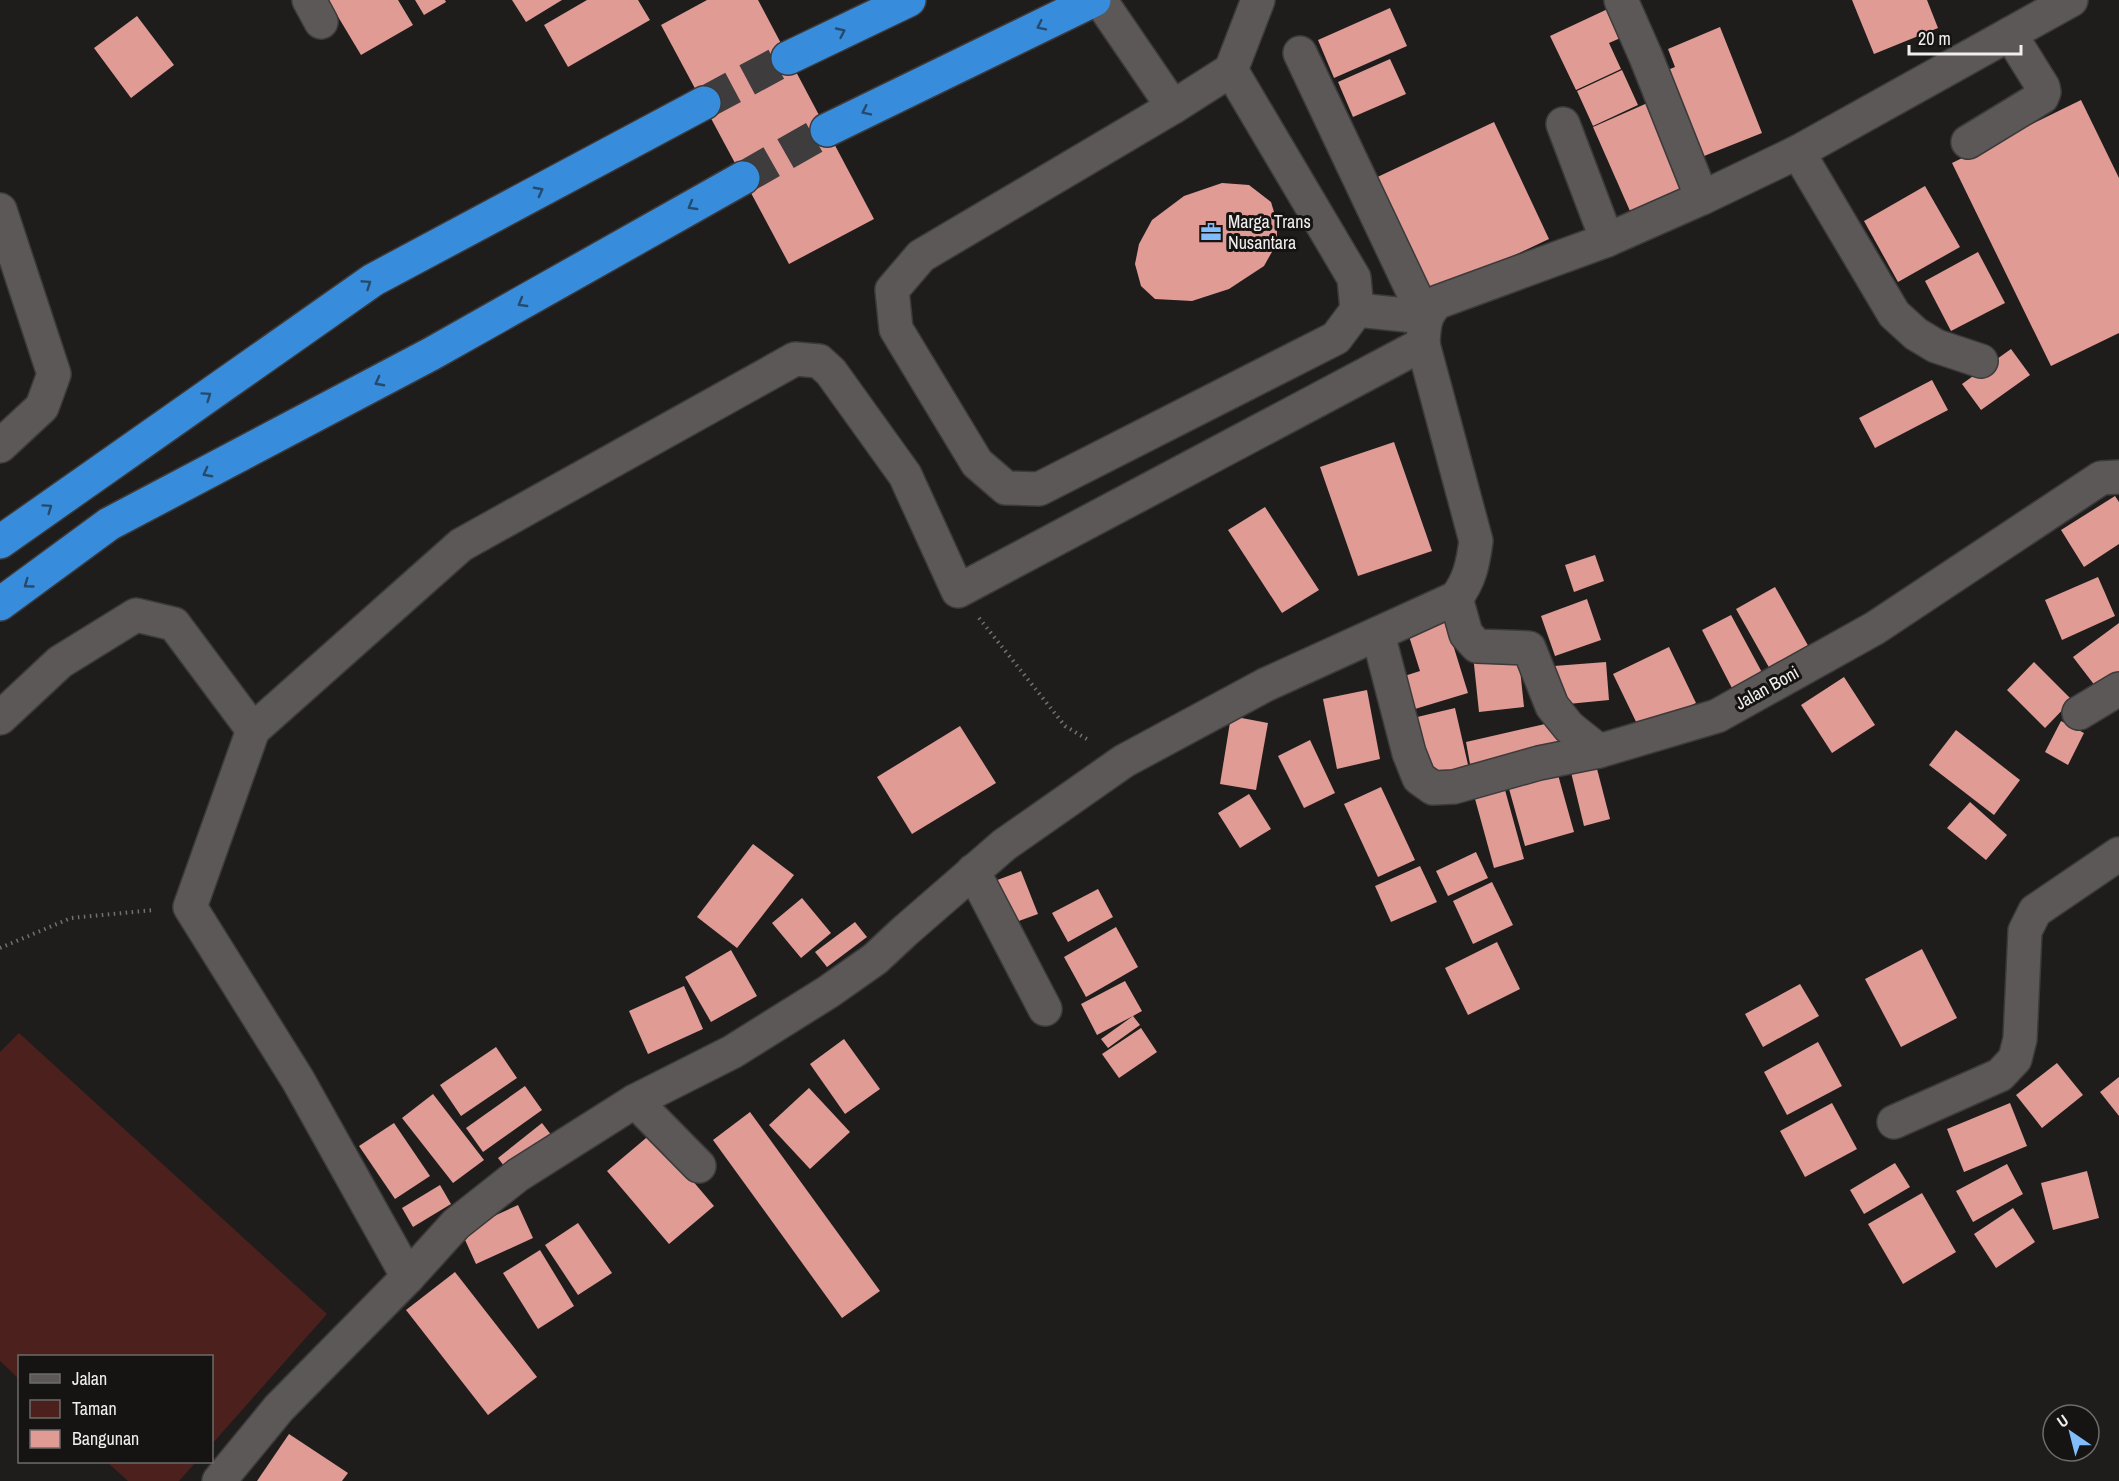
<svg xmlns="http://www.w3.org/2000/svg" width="2119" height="1481" font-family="'Archivo Narrow',sans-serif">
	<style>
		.green { fill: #4b201d }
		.building { fill: #e09b95 }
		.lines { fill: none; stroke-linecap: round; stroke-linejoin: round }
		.highway-tunnel { stroke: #3e3c3c; stroke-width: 33; stroke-dasharray: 33 16; stroke-linecap: butt }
		.minor-casing { stroke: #3c3a3a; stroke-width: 36 }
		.highway-casing { stroke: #3c3a3a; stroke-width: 36 }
		.path { stroke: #737070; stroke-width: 4; stroke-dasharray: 1.5 4.5; stroke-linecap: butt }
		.minor { stroke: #5c5858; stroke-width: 33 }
		.highway { stroke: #378ddb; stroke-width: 33 }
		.oneway { stroke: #254a6d }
		.labels { text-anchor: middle; stroke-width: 6; stroke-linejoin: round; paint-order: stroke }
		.poi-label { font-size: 18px; fill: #f1eeee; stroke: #161313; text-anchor: start }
		.street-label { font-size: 18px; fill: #f1eeee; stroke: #161313 }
	</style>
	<rect width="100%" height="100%" fill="#1f1c1c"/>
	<!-- green -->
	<g class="green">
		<path d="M 19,1033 L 327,1314 L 212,1444 L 212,1356 L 20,1356 L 19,1379 L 0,1361 L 0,1052 Z"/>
		<path d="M 107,1462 L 196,1462 L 179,1481 L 128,1481 Z"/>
	</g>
	<!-- building -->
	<g class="building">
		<path d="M 328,0 L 398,0 L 413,25 L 361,55 Z"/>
		<path d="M 415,0 L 445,0 L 446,2 L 424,15 Z"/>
		<path d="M 512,0 L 562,0 L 526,22 Z"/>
		<path d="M 587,0 L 638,0 L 650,20 L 568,67 L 544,25 Z"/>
		<path d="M 707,0 L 758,0 L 874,219 L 789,264 L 661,25 Z"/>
		<path d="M 1852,0 L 1927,0 L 1938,28 L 1874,54 Z"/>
		<path d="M 1612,7 L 1625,36 L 1609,43 L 1621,69 L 1576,90 L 1550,36 Z"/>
		<path d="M 1390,8 L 1407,46 L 1334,78 L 1318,40 Z"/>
		<path d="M 137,16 L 174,65 L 131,98 L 94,48 Z"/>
		<path d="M 1720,27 L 1762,133 L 1694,160 L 1660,73 L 1675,67 L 1668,49 Z"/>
		<path d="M 1390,59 L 1406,94 L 1353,117 L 1338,82 Z"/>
		<path d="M 1622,70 L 1638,105 L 1593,126 L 1577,91 Z"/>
		<path d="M 2081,100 L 2119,178 L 2119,333 L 2051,366 L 1952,163 Z"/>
		<path d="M 1652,101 L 1689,185 L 1630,211 L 1593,127 Z"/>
		<path d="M 1494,122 L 1549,239 L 1424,298 L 1369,181 Z"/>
		<path d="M 1222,183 L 1249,185 L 1271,202 L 1277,222 L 1277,243 L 1264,266 L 1229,289 L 1192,301 L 1155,299 L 1141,286 L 1135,264 L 1139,244 L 1152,220 L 1184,196 Z"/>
		<path d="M 1925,186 L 1960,247 L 1898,282 L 1864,221 Z"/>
		<path d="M 1978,252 L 2005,303 L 1951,331 L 1925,281 Z"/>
		<path d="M 2011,349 L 2030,375 L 1981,410 L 1962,384 Z"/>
		<path d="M 1932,380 L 1948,410 L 1875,448 L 1859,418 Z"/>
		<path d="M 1394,442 L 1432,551 L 1358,576 L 1320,467 Z"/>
		<path d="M 2115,496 L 2119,502 L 2119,544 L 2084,567 L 2061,530 Z"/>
		<path d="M 1265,507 L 1319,590 L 1282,613 L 1228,530 Z"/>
		<path d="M 1595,555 L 1604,581 L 1574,592 L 1565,565 Z"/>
		<path d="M 2098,577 L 2115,616 L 2062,640 L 2045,600 Z"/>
		<path d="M 1775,587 L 1810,649 L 1771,671 L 1736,609 Z"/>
		<path d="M 1587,599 L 1601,640 L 1555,656 L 1541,616 Z"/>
		<path d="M 1731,615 L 1765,678 L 1735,694 L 1702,630 Z"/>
		<path d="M 1446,622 L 1468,693 L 1405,712 L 1395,679 L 1420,671 L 1408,633 Z"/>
		<path d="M 2119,623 L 2119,676 L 2099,691 L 2073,657 Z"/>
		<path d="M 1669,647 L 1696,703 L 1640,730 L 1613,674 Z"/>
		<path d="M 1518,650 L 1524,707 L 1479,712 L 1473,655 Z"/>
		<path d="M 1606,662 L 1609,700 L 1558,705 L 1554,666 Z"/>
		<path d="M 2034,662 L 2072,700 L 2045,728 L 2007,690 Z"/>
		<path d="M 1844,677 L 1875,725 L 1832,753 L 1801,705 Z"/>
		<path d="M 1367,690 L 1380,759 L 1337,769 L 1323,699 Z"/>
		<path d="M 1455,708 L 1469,769 L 1427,778 L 1413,718 Z"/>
		<path d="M 1231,716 L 1268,723 L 1256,790 L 1220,784 Z"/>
		<path d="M 2061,721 L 2084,733 L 2068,765 L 2045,752 Z"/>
		<path d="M 1554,722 L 1559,744 L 1470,764 L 1466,742 Z"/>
		<path d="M 960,726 L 996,783 L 912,834 L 877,777 Z"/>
		<path d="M 1956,730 L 2020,780 L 1994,815 L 1929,765 Z"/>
		<path d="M 1310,740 L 1335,793 L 1304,808 L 1278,756 Z"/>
		<path d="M 1595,761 L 1610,819 L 1584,826 L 1570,768 Z"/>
		<path d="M 1555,764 L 1574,832 L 1525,846 L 1506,778 Z"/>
		<path d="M 1502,779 L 1524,859 L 1494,868 L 1472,788 Z"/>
		<path d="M 1381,787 L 1415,860 L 1378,877 L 1344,804 Z"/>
		<path d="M 1249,794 L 1271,829 L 1240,848 L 1218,813 Z"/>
		<path d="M 1970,802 L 2007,835 L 1986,860 L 1947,828 Z"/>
		<path d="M 753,844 L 794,875 L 737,948 L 697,917 Z"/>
		<path d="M 1476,852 L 1488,878 L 1448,896 L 1436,871 Z"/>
		<path d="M 1420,866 L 1437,902 L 1391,922 L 1375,886 Z"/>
		<path d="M 1021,871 L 1038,914 L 1008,925 L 992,882 Z"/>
		<path d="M 1492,882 L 1513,925 L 1473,944 L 1453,901 Z"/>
		<path d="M 1098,889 L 1113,917 L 1068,942 L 1052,913 Z"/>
		<path d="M 802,898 L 831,933 L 801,958 L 772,923 Z"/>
		<path d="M 855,922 L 867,937 L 827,967 L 815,952 Z"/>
		<path d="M 1116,927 L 1138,967 L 1086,997 L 1064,957 Z"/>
		<path d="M 1497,942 L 1520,989 L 1468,1015 L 1445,968 Z"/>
		<path d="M 1922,949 L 1957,1018 L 1901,1047 L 1865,979 Z"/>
		<path d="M 731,950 L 757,996 L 711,1022 L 685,977 Z"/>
		<path d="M 1125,981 L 1142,1011 L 1133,1016 L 1140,1025 L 1108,1048 L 1101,1039 L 1133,1016 L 1097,1035 L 1081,1004 Z"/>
		<path d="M 1800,984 L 1819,1016 L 1763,1047 L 1745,1014 Z"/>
		<path d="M 684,986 L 703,1029 L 648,1054 L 629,1011 Z"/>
		<path d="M 1141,1028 L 1157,1052 L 1119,1078 L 1102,1054 Z"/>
		<path d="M 844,1039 L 880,1089 L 845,1114 L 810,1064 Z"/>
		<path d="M 1818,1042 L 1842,1086 L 1787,1115 L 1764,1072 Z"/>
		<path d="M 496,1047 L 517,1078 L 461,1116 L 440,1085 Z"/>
		<path d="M 2057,1063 L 2083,1095 L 2042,1128 L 2016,1095 Z"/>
		<path d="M 2119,1077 L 2119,1116 L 2100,1092 Z"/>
		<path d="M 525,1086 L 542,1110 L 483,1152 L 466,1128 Z"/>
		<path d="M 809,1088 L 850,1132 L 810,1169 L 769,1125 Z"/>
		<path d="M 433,1094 L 484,1160 L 453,1183 L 402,1118 Z"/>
		<path d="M 1832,1103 L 1857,1149 L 1805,1177 L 1780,1131 Z"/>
		<path d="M 2010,1103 L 2027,1146 L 1964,1172 L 1947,1129 Z"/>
		<path d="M 750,1112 L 880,1291 L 842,1318 L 713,1140 Z"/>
		<path d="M 394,1123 L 430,1176 L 395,1199 L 359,1146 Z"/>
		<path d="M 542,1123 L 552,1136 L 507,1170 L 498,1158 Z"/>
		<path d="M 652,1133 L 714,1206 L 669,1244 L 607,1171 Z"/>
		<path d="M 1895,1163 L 1910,1187 L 1864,1214 L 1850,1190 Z"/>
		<path d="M 2007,1164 L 2023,1194 L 1973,1222 L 1956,1191 Z"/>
		<path d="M 2087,1171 L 2099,1218 L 2053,1230 L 2041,1183 Z"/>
		<path d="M 440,1185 L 451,1204 L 413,1227 L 402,1208 Z"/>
		<path d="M 1922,1193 L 1956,1252 L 1903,1284 L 1868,1224 Z"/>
		<path d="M 518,1205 L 533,1238 L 476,1264 L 461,1231 Z"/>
		<path d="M 2013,1208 L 2035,1242 L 1996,1268 L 1974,1234 Z"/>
		<path d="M 578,1223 L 612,1273 L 578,1295 L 545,1245 Z"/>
		<path d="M 540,1250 L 574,1306 L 538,1329 L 503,1273 Z"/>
		<path d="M 455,1272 L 537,1377 L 488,1415 L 406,1310 Z"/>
		<path d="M 289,1434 L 348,1473 L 342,1481 L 257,1481 Z"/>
	</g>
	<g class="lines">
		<!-- highway-tunnel -->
		<g class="highway-tunnel">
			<path d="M 704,103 L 788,58"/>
			<path d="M 743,178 L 827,130"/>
		</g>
		<!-- minor casing -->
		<g class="minor-casing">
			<g id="minor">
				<path d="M 309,0 L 321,22"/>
				<path d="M 1100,0 L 1173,107"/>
				<path d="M 1621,0 L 1646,57 L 1702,198"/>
				<path d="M 1300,53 L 1425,317"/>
				<path d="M 1231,70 L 1354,278 L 1357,310 L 1336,338 L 1039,489 L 1006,488 L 977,463 L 896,329 L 892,290 L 921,256 L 1173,107 Z"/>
				<path d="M 1231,70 L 1258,0"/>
				<path d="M 1563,124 L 1607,240"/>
				<path d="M 1968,142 L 2042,97 L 2044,92 L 2043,87 L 2010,34"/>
				<path d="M 1798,152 L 1894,314 L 1916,334 L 1936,346 L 1981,361"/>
				<path d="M 0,210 L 54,374 L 42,407 L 0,446"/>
				<path d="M 1357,310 L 1425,317"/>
				<path d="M 1456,598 L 1466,634 L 1477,646 L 1529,648 L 1552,706 L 1569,727 L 1599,751"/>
				<path d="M 1378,634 L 1409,753 L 1419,778 L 1433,788 L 1454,787 L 1539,763 L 1599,751 L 1717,716 L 1875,628 L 2101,478 L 2119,477"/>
				<path d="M 2079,713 L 2119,689"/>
				<path d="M 0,718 L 60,662 L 136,615 L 174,624 L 253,730"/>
				<path d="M 973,871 L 1045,1009"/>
				<path d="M 635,1101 L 699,1166"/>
				<path d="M 1894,1122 L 2000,1075 L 2015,1059 L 2020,1039 L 2025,931 L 2035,911 L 2119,854"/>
				<path d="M 408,1277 L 298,1080 L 190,907 L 253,730 L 461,545 L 795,359 L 819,361 L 831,372 L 905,475 L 958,591 L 1423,344"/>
				<path d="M 219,1481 L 279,1408 L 408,1277 L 456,1224 L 518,1175 L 635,1101 L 732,1052 L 828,992 L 875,959 L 905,931 L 1004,845 L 1124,761 L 1265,685 L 1456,598 C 1470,580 1473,563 1476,541 L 1423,344 C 1424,327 1424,314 1438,302 L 1607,240 L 1702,198 L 1798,152 L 2071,0"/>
			</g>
		</g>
		<!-- highway casing -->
		<g class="highway-casing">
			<g id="highway">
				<path d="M 788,58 L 909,0"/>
				<path d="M 827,130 L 1094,0"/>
				<path d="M 0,542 L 373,280 L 704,103"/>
				<path d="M 0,604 L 109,524 L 431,354 L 743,178"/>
			</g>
		</g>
		<!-- path -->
		<g class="path">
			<path d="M 979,618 L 1065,726 L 1090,741"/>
			<path d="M 0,948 L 71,918 L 154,910"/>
		</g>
		<!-- minor -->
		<use href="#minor" class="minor"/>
		<!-- highway -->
		<use href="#highway" class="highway"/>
	</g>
	<!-- one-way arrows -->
	<defs><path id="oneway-chevron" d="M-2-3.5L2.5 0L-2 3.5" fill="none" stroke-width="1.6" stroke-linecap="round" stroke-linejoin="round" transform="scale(1.5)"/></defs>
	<g class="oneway">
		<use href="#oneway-chevron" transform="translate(1041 26) rotate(154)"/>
		<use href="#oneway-chevron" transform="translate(841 32) rotate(-25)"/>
		<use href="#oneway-chevron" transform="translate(866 111) rotate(154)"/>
		<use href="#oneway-chevron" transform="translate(539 191) rotate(-28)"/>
		<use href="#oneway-chevron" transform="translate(692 206) rotate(150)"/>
		<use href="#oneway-chevron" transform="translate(367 284) rotate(-34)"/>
		<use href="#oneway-chevron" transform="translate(522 303) rotate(150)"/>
		<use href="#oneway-chevron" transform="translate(379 382) rotate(152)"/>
		<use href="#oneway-chevron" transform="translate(207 396) rotate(-35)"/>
		<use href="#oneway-chevron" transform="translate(207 473) rotate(152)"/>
		<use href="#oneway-chevron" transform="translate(48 508) rotate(-35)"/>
		<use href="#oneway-chevron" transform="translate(28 584) rotate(144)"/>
	</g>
	<!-- icons -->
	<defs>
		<g id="office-bare" transform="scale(1.62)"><path d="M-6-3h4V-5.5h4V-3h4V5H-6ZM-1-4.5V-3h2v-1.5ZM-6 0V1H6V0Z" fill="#80bdfa" stroke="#161313" stroke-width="2.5" paint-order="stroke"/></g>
	</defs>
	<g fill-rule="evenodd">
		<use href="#office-bare" x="1211" y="232"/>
	</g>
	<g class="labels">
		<!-- poi labels -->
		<g class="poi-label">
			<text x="1228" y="228">Marga Trans<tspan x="1228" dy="21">Nusantara</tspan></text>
		</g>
		<!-- street labels -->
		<g class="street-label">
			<text transform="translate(1767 688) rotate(-29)" y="6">Jalan Boni</text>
		</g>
	</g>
	<!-- legend -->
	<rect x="18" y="1355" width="195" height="108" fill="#161313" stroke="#6e6b6b" stroke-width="1.5"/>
	<rect x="30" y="1374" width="30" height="9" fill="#5c5858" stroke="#6e6b6b" stroke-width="1.5"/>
	<text x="72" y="1385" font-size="18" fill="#f1eeee">Jalan</text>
	<rect x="30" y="1400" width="30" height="18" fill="#4b201d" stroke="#6e6b6b" stroke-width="1.5"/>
	<text x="72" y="1415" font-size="18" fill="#f1eeee">Taman</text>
	<rect x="30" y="1430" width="30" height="18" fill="#e09b95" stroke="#6e6b6b" stroke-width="1.5"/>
	<text x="72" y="1445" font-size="18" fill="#f1eeee">Bangunan</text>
	<!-- north arrow -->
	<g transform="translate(2071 1433) rotate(325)"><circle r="28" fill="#161313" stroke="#6e6b6b" stroke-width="1.5"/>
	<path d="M0-4.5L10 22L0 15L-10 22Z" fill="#80bdfa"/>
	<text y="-9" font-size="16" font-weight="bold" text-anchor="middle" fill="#f1eeee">U</text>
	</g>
	<!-- scale -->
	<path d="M1909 45v9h112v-9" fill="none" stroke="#f1eeee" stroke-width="3"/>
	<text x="1918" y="45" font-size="18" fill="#f1eeee" stroke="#161313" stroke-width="4.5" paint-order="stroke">20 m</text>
</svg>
